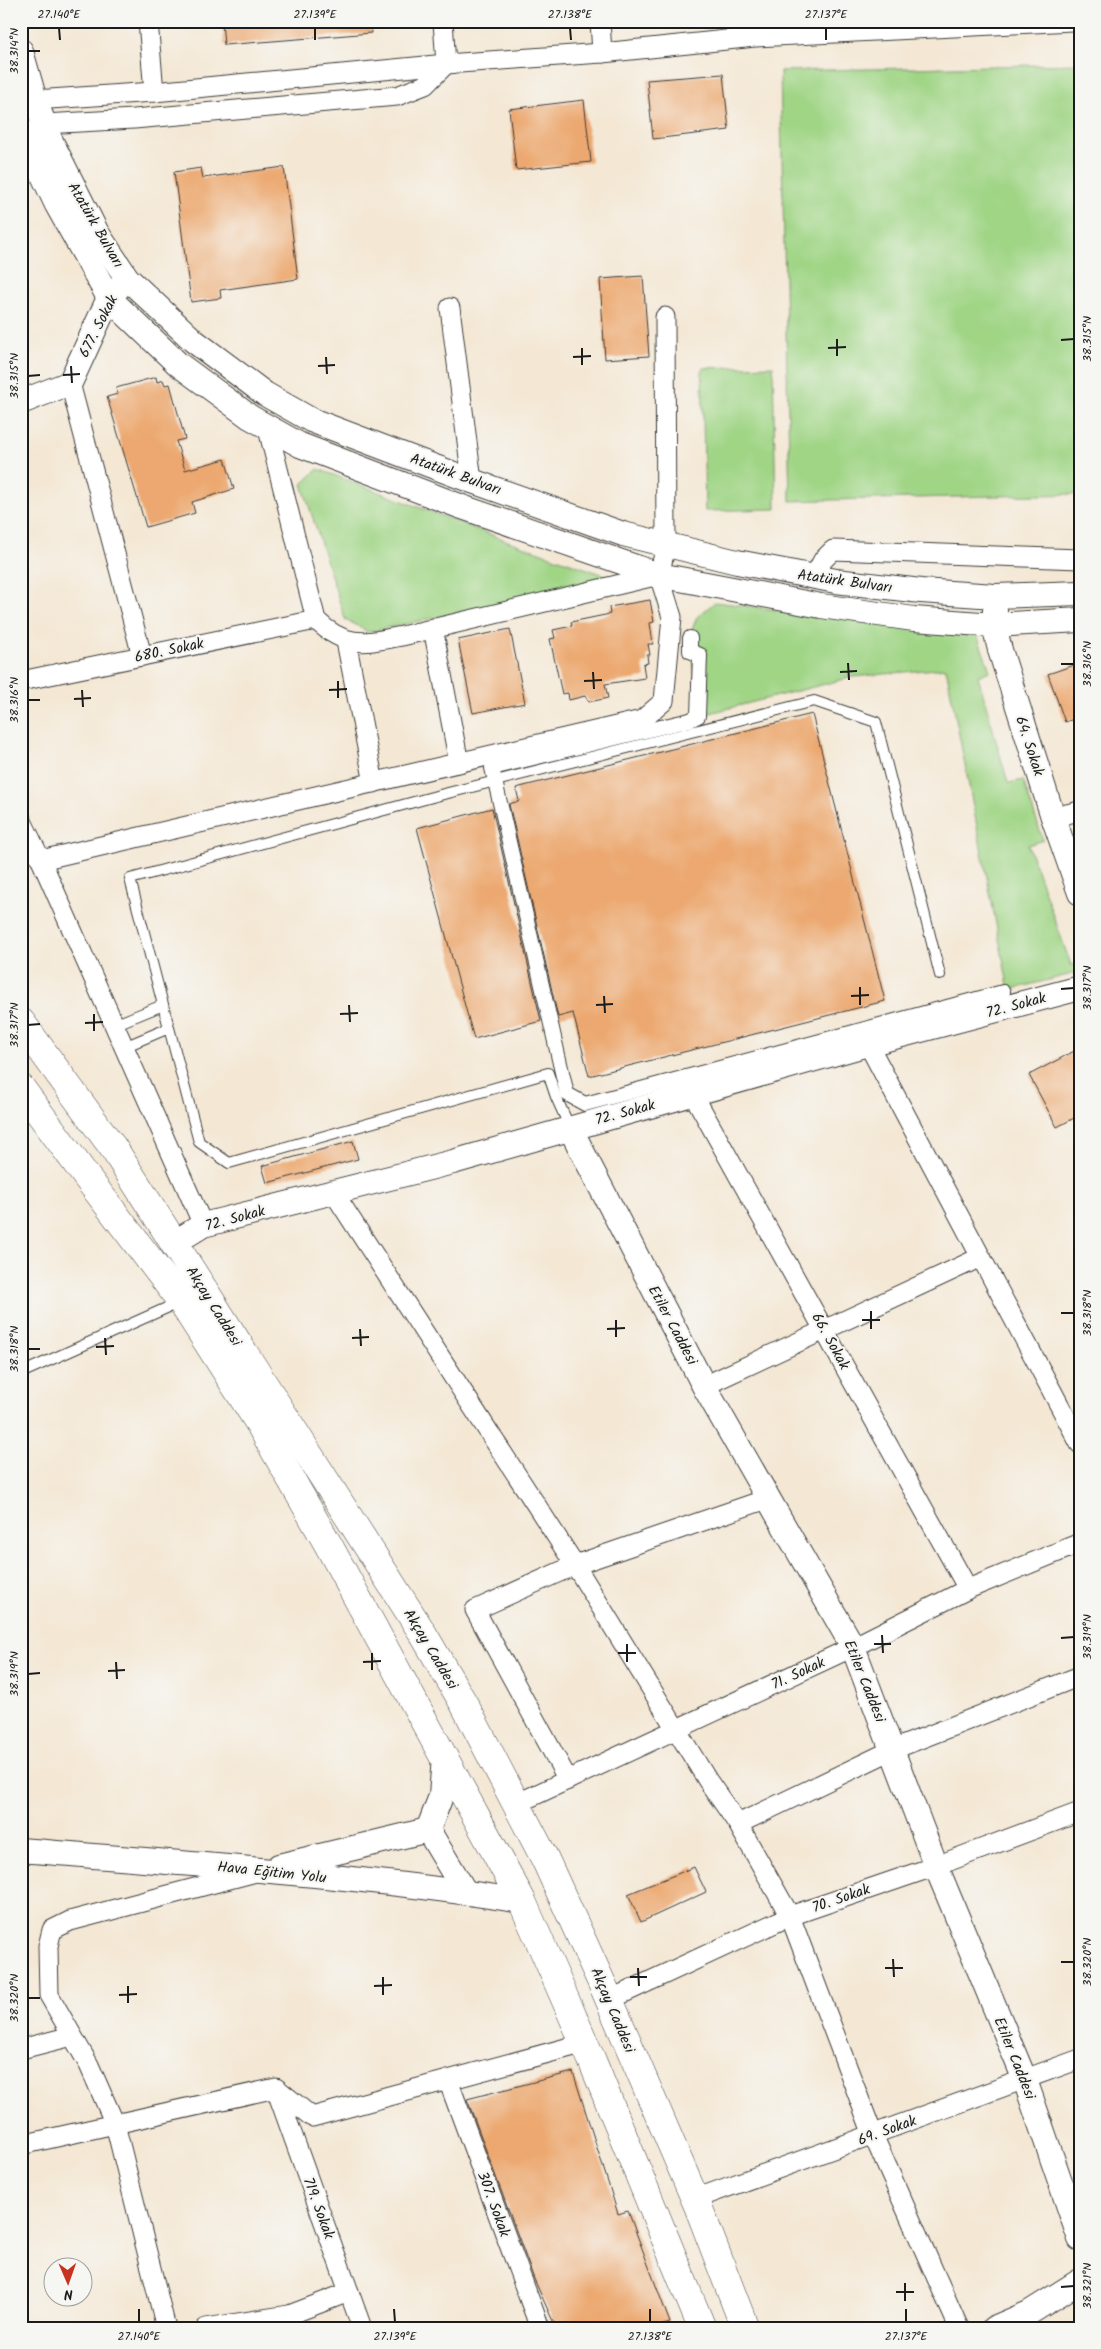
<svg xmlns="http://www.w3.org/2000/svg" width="1101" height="2349" font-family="Kalam,sans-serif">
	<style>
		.green { fill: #a0d586; stroke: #5e7851 }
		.building { fill: #eca86f }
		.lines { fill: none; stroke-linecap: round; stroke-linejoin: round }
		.service-casing { stroke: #3c3b38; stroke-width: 12 }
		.pedestrian-casing { stroke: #3c3b38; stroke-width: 16 }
		.minor-casing { stroke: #3c3b38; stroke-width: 21 }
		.tertiary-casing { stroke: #3c3b38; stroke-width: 26 }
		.trunk-casing { stroke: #3c3b38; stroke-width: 29 }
		.service { stroke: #fff; stroke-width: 10 }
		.pedestrian { stroke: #fff; stroke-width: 14 }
		.minor { stroke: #fff; stroke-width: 19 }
		.tertiary { stroke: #fff; stroke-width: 24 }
		.trunk { stroke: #fff; stroke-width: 28 }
		.ticks { fill: none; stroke: #1c1c1c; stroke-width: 2 }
		.labels { text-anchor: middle; stroke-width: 4.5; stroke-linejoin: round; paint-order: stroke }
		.street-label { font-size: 15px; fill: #1c1c1c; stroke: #f6f6f2 }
		.neatline { fill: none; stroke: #1c1c1c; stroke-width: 2 }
		.ticks-label { font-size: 12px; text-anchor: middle; fill: #1c1c1c }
	</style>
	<rect width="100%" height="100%" fill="#f6f6f2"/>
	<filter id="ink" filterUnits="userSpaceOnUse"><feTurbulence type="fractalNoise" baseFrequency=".02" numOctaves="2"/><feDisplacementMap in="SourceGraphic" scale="10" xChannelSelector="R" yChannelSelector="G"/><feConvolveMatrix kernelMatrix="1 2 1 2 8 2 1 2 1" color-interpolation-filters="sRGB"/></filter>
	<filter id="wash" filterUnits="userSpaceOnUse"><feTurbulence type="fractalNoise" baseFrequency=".0096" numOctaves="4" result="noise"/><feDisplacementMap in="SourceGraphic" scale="20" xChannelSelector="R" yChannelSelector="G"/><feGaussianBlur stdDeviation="1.12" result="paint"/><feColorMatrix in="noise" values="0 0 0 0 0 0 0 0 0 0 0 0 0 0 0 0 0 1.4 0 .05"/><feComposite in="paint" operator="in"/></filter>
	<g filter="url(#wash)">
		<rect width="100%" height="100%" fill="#f4e8d5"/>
		<!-- green -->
		<g class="green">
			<path d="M 1080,64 L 1080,494 L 790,501 L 780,71 Z"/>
			<path d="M 773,366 L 776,509 L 705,511 L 702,368 Z"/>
			<path d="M 318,469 L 508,541 L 610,577 L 527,598 L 368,632 L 345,619 L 302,484 Z"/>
			<path d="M 715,602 L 977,635 L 990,671 L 978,676 L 1008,783 L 1023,780 L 1043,840 L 1028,845 L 1071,965 L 1080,964 L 1080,972 L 1009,990 L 946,668 L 853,677 L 698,716 L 691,632 L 697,617 Z"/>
		</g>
		<g id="blocks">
			<!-- building -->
			<g class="building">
				<path d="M 222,21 L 371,21 L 371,33 L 224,45 Z"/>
				<path d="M 723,74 L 729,130 L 653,139 L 647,80 Z"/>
				<path d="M 584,100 L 591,162 L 516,170 L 509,109 Z"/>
				<path d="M 284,167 L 298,279 L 220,290 L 221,298 L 191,302 L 174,172 L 201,168 L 203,178 Z"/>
				<path d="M 643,276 L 649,356 L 605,359 L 600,279 Z"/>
				<path d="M 156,377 L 157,382 L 163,380 L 165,385 L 170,384 L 185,439 L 176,441 L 185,470 L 225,459 L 234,489 L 192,502 L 195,513 L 146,527 L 107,397 L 118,394 L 116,388 Z"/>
				<path d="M 650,600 L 654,622 L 650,623 L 653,644 L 648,644 L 650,655 L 647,655 L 648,663 L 643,664 L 645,678 L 605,684 L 608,698 L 589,702 L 585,696 L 569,700 L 568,693 L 562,694 L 550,639 L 555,638 L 553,630 L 572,626 L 571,622 L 610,614 L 609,607 Z"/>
				<path d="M 510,629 L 525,703 L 473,713 L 458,640 Z"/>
				<path d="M 1080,663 L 1080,717 L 1065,722 L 1048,674 Z"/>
				<path d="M 812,714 L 885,1001 L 589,1076 L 573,1013 L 558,1017 L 509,804 L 519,801 L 516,788 Z"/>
				<path d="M 492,808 L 541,1021 L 474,1039 L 417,828 Z"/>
				<path d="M 1080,1048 L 1080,1115 L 1057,1127 L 1029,1075 Z"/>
				<path d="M 353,1141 L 358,1159 L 267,1183 L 262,1166 Z"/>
				<path d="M 694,1867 L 706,1892 L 641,1922 L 628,1894 Z"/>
				<path d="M 573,2072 L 618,2214 L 628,2211 L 670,2323 L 653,2328 L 556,2328 L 534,2279 L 467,2099 Z"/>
			</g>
		</g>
	</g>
	<g filter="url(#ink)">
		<use href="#blocks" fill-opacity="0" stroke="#3c3b38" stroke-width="1"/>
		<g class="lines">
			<!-- service casing -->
			<g class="service-casing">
				<g id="service">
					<path d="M 114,1025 L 163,1005"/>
					<path d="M 124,1047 L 169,1028"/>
					<path d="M 570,1128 L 556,1097 L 548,1073 L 229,1163 L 199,1142 L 130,879 L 436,796 L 814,701 L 876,722 L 940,975"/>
					<path d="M 21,1373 L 180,1302"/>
				</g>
			</g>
			<!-- pedestrian casing -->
			<g class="pedestrian-casing">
				<path id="pedestrian" d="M 690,638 L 690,651 L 700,655 L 698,716 L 690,720 L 492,768 L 567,1094 L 585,1104 L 1003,992"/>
			</g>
			<!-- minor casing -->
			<g class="minor-casing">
				<g id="minor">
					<path d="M 148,21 L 154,92"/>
					<path d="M 600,21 L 602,53"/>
					<path d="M 35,100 L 154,92 L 446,64 L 602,53 L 755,37 L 1072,21"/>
					<path d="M 44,124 L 134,119 L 397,96 L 425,85 L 446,64 L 443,21"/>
					<path d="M 450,308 L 472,481"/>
					<path d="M 70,383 L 142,656"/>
					<path d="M 268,429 L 316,620 C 346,649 365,643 402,636 L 659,575"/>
					<path d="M 814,577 L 823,560 L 833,550 L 1080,559"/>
					<path d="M 433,628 L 459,763"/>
					<path d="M 346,641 L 374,783"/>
					<path d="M 21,681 L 316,620"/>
					<path d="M 1053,817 L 1080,811"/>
					<path d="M 21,819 L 41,860 L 203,1225"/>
					<path d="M 41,860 L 642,720 L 664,701 L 672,617 L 659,575 L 666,546 L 665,317"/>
					<path d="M 868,1044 L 1080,1444"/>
					<path d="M 693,1094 L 968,1589"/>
					<path d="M 334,1193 L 575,1565 L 708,1781 L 738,1824 L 790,1916 L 873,2135 L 959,2328"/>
					<path d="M 704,1386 L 981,1257"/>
					<path d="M 568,1780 L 475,1610 L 575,1565 L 767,1499"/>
					<path d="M 516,1804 L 853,1647 L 968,1589 L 1080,1543"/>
					<path d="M 738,1824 L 892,1750 L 1080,1676"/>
					<path d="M 609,2000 L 790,1916 L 936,1866 L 1080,1812"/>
					<path d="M 21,2049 L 72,2036"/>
					<path d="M 448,2080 L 540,2328"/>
					<path d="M 276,2089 L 362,2328"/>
					<path d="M 21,2145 L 276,2088 L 312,2117 L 585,2043"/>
					<path d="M 695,2199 L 1080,2059"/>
					<path d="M 166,2328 L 115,2124 L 89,2065 L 49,1995 L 48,1946 L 52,1930 L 70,1921 L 252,1873"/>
					<path d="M 206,2328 L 289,2315 L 349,2292"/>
				</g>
			</g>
			<!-- tertiary casing -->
			<g class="tertiary-casing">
				<g id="tertiary">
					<path d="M 21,51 L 35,100 L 50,139 L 97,233 L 127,278 L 194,341 L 265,394 L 311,420 L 472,481 L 623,534 L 737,562 L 836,581 L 921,591 L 995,596 L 1080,593"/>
					<path d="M 21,129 L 57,205 L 109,298 L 178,364 L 250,417 L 300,445 L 462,507 L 659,575 L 821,606 L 914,619 L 994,625 L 1080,620"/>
					<path d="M 21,402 L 70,383 L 109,298 L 119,287"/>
					<path d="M 995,610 L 994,625 L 1000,650 L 1053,817 L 1080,893"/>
					<path d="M 570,1128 L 704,1386 L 853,1647 L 936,1866 L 1025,2080 L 1080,2239"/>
					<path d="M 174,1243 L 203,1225 L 453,1162 L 868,1044 L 1080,988"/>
					<path d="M 428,1830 L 465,1892"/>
					<path d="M 21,1850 C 188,1864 357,1875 522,1901"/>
					<path d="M 279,1866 L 428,1830 L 441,1796 L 444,1757"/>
					<path d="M 994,2328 L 1029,2313 L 1080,2281"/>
				</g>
			</g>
			<!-- trunk casing -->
			<g class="trunk-casing">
				<g id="trunk">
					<path d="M 21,1022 L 114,1149 L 422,1632 L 464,1704 L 545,1859 L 605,1990 L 698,2206 L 745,2328"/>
					<path d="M 21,1088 L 88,1179 L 181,1301 L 259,1423 L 329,1546 L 522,1901 L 591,2058 L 702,2328"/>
				</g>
			</g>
			<!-- service -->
			<use href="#service" class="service"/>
			<!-- pedestrian -->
			<use href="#pedestrian" class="pedestrian"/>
			<!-- minor -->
			<use href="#minor" class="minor"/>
			<!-- tertiary -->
			<use href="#tertiary" class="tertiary"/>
			<!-- trunk -->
			<use href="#trunk" class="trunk"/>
		</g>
	</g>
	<!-- ticks -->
	<path class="ticks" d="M 59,28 L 60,40M 315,28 L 315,40M 570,28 L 571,40M 826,28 L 826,40M 28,51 L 40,51M 837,339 L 837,356M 1061,340 L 1074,339M 582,348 L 582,365M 828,348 L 846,347M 326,357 L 327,374M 573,357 L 591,356M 71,366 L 72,383M 318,366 L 335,365M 63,375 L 80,374M 28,376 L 40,375M 848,663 L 849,680M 1061,664 L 1074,664M 593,672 L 594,689M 840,672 L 857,671M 338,681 L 338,698M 584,681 L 602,680M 82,690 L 83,707M 329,690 L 347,689M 74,699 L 91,698M 28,700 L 40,700M 860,987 L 860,1005M 1061,989 L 1074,988M 604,996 L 605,1013M 851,996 L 869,995M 349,1005 L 350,1022M 596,1005 L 613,1004M 94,1014 L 94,1031M 340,1014 L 358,1013M 85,1023 L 103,1022M 28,1025 L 40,1024M 871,1311 L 871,1329M 1061,1313 L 1074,1313M 616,1320 L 616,1337M 862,1320 L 880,1320M 360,1329 L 361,1346M 607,1329 L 625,1328M 105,1338 L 106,1355M 352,1338 L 369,1337M 96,1347 L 114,1346M 28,1349 L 40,1349M 882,1635 L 883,1653M 1061,1638 L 1074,1637M 627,1644 L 627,1662M 874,1644 L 891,1644M 372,1653 L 372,1670M 618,1653 L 636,1653M 116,1662 L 117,1679M 363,1662 L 381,1661M 108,1671 L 125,1670M 28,1674 L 40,1673M 893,1959 L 894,1977M 1061,1962 L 1074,1962M 638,1968 L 639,1986M 885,1968 L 903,1968M 383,1977 L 383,1995M 630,1977 L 647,1977M 128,1986 L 128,2003M 374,1986 L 392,1985M 119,1995 L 137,1994M 28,1998 L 40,1998M 905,2283 L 905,2301M 1061,2287 L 1074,2286M 896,2292 L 914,2292M 139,2309 L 139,2322M 394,2309 L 395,2322M 650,2309 L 650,2322M 906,2309 L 906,2322"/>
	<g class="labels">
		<!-- street labels -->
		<g class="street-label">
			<text transform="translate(96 225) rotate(60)" y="5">Atatürk Bulvarı</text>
			<text transform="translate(98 326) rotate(-63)" y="5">677. Sokak</text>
			<text transform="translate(456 474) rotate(20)" y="5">Atatürk Bulvarı</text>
			<text transform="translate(845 581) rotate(8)" y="5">Atatürk Bulvarı</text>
			<text transform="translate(169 650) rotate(-12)" y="5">680. Sokak</text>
			<text transform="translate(1030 746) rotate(72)" y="5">64. Sokak</text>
			<text transform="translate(1016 1005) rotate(-15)" y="5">72. Sokak</text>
			<text transform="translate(625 1112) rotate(-15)" y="5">72. Sokak</text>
			<text transform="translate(235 1218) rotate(-15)" y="5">72. Sokak</text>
			<text transform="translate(214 1306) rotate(58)" y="5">Akçay Caddesi</text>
			<text transform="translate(673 1325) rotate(62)" y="5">Etiler Caddesi</text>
			<text transform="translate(831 1341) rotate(61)" y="5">66. Sokak</text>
			<text transform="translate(431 1649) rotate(59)" y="5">Akçay Caddesi</text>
			<text transform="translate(798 1673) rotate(-25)" y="5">71. Sokak</text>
			<text transform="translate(865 1681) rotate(68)" y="5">Etiler Caddesi</text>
			<text transform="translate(272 1872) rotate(6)" y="5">Hava Eğitim Yolu</text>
			<text transform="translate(841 1898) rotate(-19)" y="5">70. Sokak</text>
			<text transform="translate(613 2010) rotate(67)" y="5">Akçay Caddesi</text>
			<text transform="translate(1015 2058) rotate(68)" y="5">Etiler Caddesi</text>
			<text transform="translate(887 2130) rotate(-20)" y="5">69. Sokak</text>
			<text transform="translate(494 2204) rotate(70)" y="5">307. Sokak</text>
			<text transform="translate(319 2208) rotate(70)" y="5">719. Sokak</text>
		</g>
	</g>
	<!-- margin -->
	<rect width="1101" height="2349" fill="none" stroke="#f6f6f2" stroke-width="55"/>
	<!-- north arrow -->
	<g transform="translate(68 2282) rotate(178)"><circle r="24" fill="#f6f6f2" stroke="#9f9f9c"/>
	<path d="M0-4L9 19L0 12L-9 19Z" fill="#c8321e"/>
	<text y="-8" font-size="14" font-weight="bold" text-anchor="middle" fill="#1c1c1c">N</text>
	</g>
	<rect x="28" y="28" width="1046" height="2294" class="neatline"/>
	<g class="ticks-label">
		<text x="59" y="18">27.140°E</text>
		<text x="315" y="18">27.139°E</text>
		<text x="570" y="18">27.138°E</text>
		<text x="826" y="18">27.137°E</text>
		<text transform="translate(14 51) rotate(-90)" y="4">38.314°N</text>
		<text transform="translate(1087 339) rotate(-90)" y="4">38.315°N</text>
		<text transform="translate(14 376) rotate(-90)" y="4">38.315°N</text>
		<text transform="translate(1087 664) rotate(-90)" y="4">38.316°N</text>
		<text transform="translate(14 700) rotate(-90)" y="4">38.316°N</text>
		<text transform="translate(1087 988) rotate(-90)" y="4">38.317°N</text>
		<text transform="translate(14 1025) rotate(-90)" y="4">38.317°N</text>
		<text transform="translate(1087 1313) rotate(-90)" y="4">38.318°N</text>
		<text transform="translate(14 1349) rotate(-90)" y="4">38.318°N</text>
		<text transform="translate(1087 1637) rotate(-90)" y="4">38.319°N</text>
		<text transform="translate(14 1674) rotate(-90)" y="4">38.319°N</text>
		<text transform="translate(1087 1962) rotate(-90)" y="4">38.320°N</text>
		<text transform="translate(14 1998) rotate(-90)" y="4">38.320°N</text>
		<text transform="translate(1087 2286) rotate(-90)" y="4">38.321°N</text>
		<text x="139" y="2340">27.140°E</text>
		<text x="395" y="2340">27.139°E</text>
		<text x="650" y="2340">27.138°E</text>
		<text x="906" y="2340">27.137°E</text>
	</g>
</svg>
